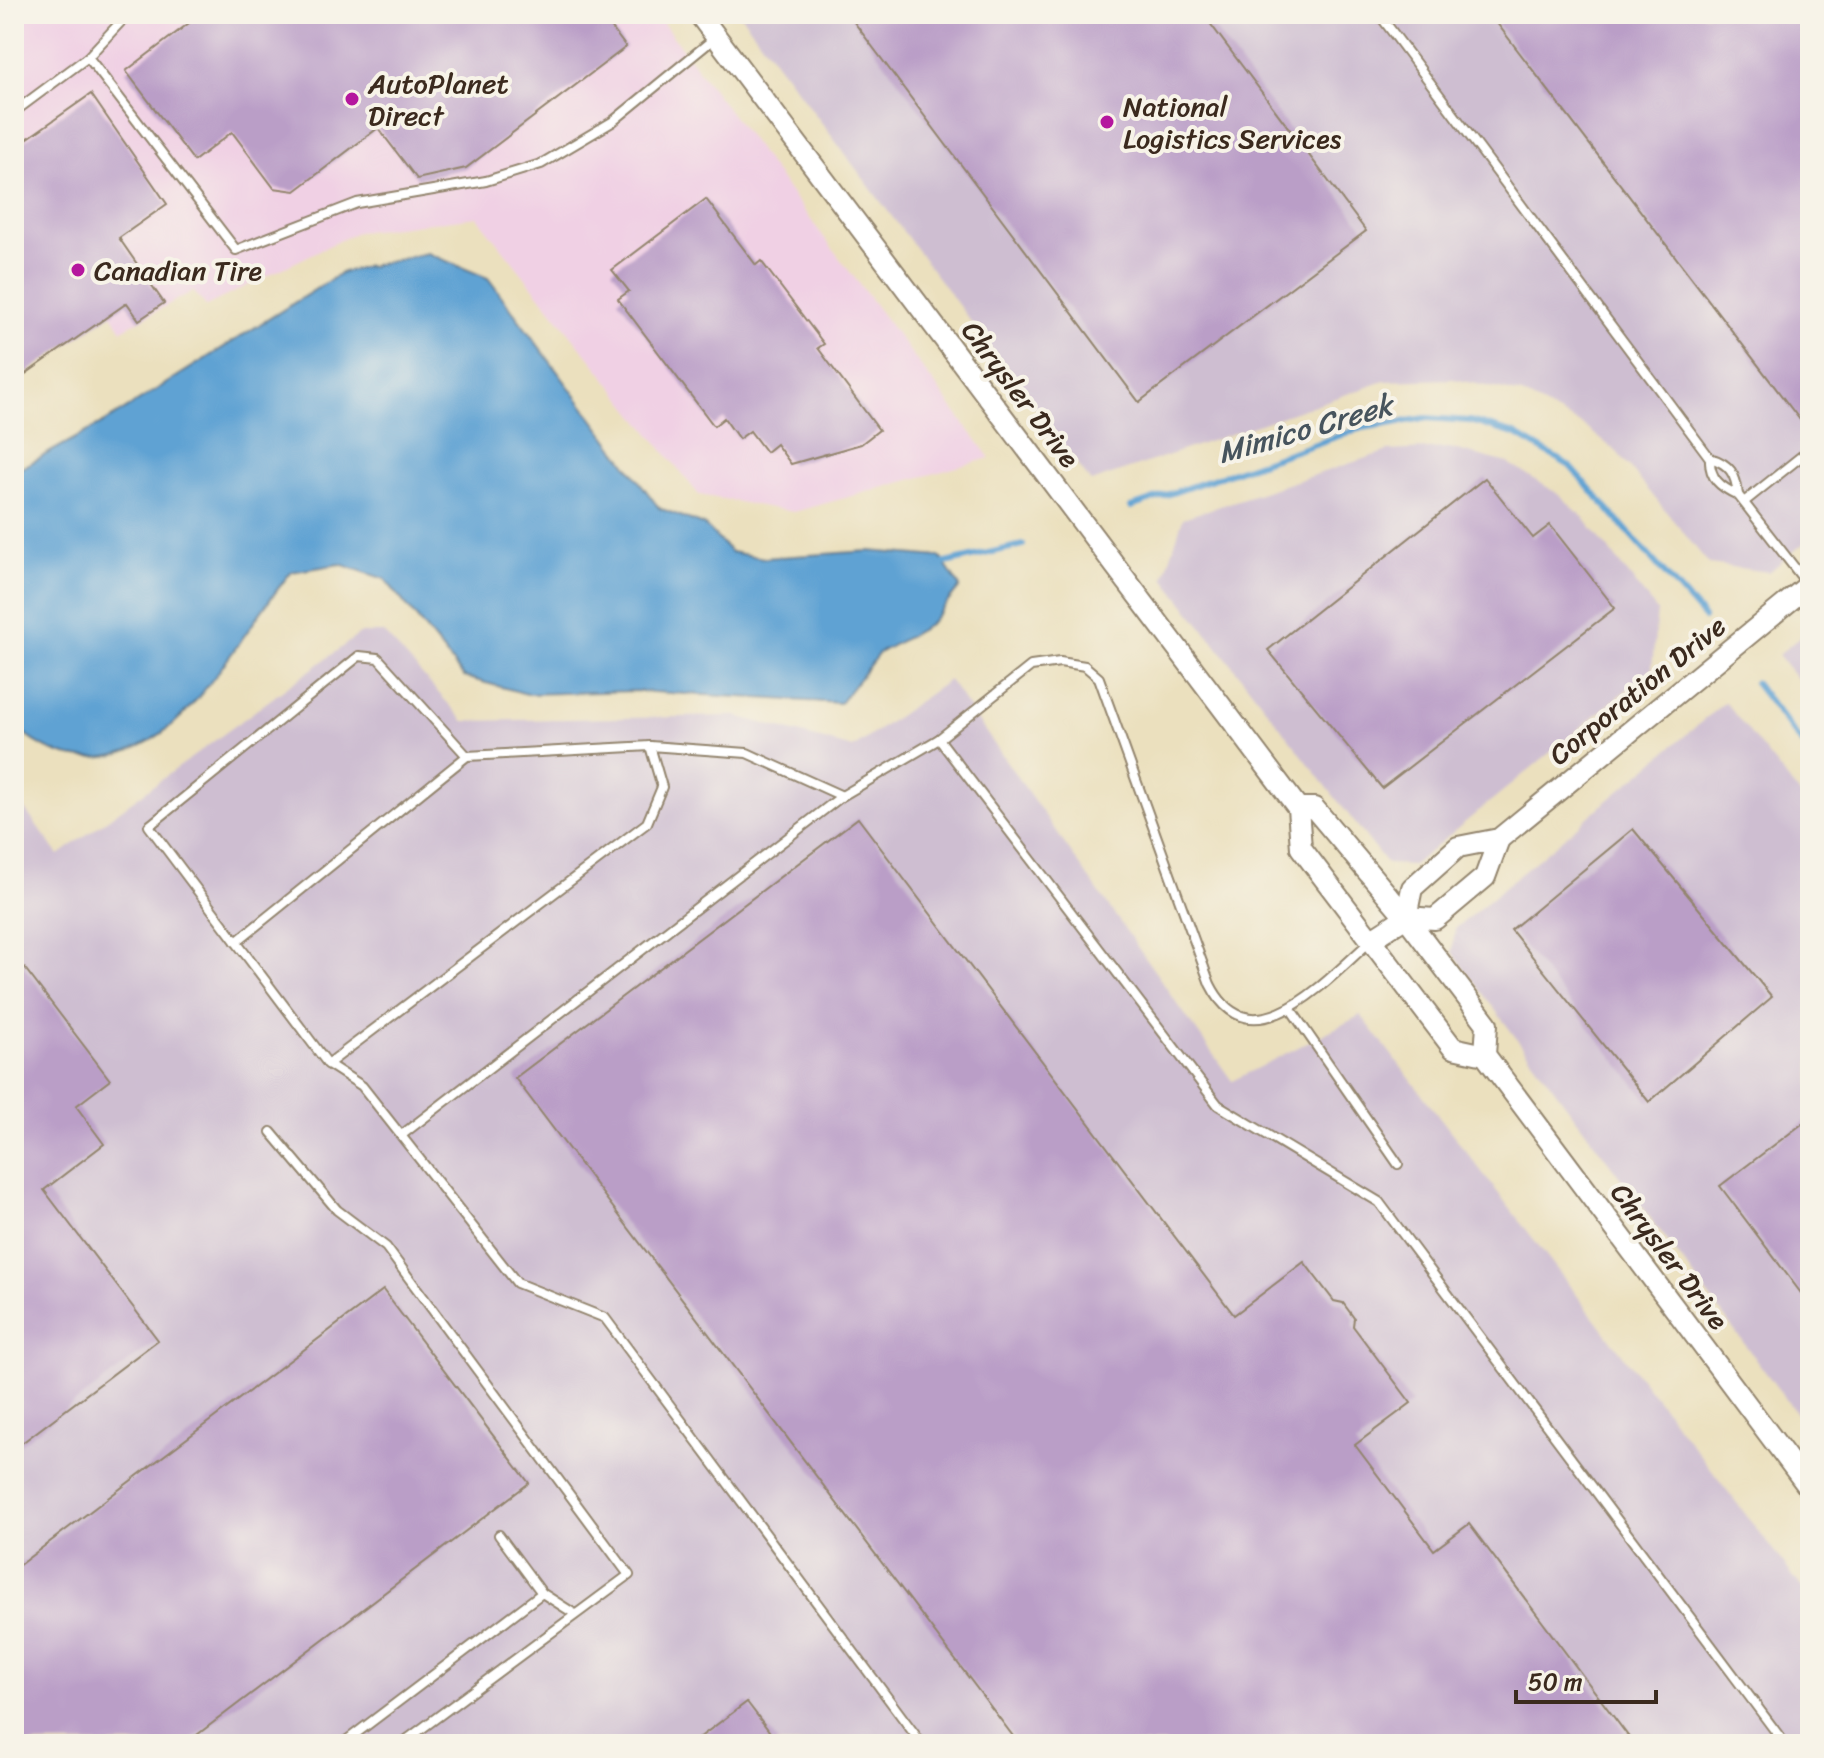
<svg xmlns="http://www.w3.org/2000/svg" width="1824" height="1758" font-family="Sriracha,sans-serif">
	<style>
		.built { fill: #f0d0e4 }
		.industrial { fill: #cebed1 }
		.water { fill: #5ea2d3; stroke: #4c6678; stroke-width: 2 }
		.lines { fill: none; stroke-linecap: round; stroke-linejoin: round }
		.stream { stroke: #5ea2d3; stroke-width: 6 }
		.building { fill: #ba9ec7 }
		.service-casing { stroke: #93856e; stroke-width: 12 }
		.tertiary-casing { stroke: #93856e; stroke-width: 24 }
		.service { stroke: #fff; stroke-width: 8 }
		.tertiary { stroke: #fff; stroke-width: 20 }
		.poi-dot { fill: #b5179e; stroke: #f7f3e8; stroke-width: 3 }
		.labels { text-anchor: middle; stroke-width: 8; stroke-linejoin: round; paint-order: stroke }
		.poi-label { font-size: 28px; fill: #3b2a1e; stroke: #f7f3e8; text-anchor: start }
		.street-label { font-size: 28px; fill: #3b2a1e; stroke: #f7f3e8 }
		.water-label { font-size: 30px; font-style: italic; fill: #47545d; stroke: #f7f3e8 }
	</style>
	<rect width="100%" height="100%" fill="#f7f3e8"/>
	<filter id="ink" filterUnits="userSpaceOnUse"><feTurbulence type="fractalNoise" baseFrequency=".0125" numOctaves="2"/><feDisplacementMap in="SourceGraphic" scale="16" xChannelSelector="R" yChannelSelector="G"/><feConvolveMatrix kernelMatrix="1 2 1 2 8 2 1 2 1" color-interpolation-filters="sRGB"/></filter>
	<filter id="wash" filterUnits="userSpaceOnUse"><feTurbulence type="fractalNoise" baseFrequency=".006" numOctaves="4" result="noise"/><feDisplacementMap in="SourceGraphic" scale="32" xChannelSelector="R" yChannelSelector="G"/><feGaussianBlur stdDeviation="1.8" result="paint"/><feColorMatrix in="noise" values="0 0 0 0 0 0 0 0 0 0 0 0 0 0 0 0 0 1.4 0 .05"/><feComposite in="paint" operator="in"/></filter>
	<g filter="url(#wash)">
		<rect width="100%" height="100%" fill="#ebe0be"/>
		<!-- built -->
		<path class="built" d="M 14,14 L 656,14 L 990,458 L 794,512 L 699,495 L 477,217 L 357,232 L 206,306 L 193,291 L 122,330 L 110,311 L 14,378 Z"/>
		<!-- industrial -->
		<g class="industrial">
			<path d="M 740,14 L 1810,14 L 1810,538 L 1769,572 L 1709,564 L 1617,452 L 1584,426 L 1522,394 L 1454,379 L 1385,381 L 1091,482 Z"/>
			<path d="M 1449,448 L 1508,463 L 1560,495 L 1584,518 L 1657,611 L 1652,669 L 1413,865 L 1387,864 L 1164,578 L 1183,518 L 1388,451 Z"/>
			<path d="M 1810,629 L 1810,694 L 1778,655 Z"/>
			<path d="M 361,633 L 384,633 L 464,721 L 736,716 L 853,748 L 949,680 L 1232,1081 L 1361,1015 L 1810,1598 L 1810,1744 L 14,1744 L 14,795 L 59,855 Z"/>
			<path d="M 1725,702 L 1810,807 L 1810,1432 L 1452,952 L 1455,929 Z"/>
		</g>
		<!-- water -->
		<path class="water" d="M 427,253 L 488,278 L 659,508 L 704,525 L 731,552 L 764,558 L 869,551 L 940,557 L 960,587 L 929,625 L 879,653 L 840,703 L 636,691 L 527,694 L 464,677 L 385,579 L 340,564 L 291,572 C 256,615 228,664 191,706 C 143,762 68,780 14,724 L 14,472 L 105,422 L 343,272 Z"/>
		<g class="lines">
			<!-- stream -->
			<g class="stream">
				<path d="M 1131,507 L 1362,428 L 1426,418 L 1470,421 L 1515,434 L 1570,466 L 1704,618"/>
				<path d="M 937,565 L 1023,545"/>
				<path d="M 1755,683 L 1810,753"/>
			</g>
		</g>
		<g id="blocks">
			<!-- building -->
			<g class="building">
				<path d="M 201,14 L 601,14 L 626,47 L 466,168 L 417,179 L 378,128 L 295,191 L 274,188 L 232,132 L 194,161 L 126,71 Z"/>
				<path d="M 848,14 L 1203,14 L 1366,231 L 1139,402 Z"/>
				<path d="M 1490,14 L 1810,14 L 1810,433 Z"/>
				<path d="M 91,94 L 167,204 L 119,238 L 164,303 L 139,320 L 127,303 L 14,382 L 14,148 Z"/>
				<path d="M 706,199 L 756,265 L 761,261 L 824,344 L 818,348 L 879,430 L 861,444 L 791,464 L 776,444 L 766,452 L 750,431 L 739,439 L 724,418 L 714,426 L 618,299 L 629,291 L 612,270 Z"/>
				<path d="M 1485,478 L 1533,538 L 1550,525 L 1615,608 L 1382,788 L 1268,650 Z"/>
				<path d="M 858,818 L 1234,1315 L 1304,1262 L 1334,1301 L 1343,1303 L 1354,1318 L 1353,1326 L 1411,1403 L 1355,1445 L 1434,1550 L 1469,1524 L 1634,1744 L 1019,1744 L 515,1078 Z"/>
				<path d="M 1633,829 L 1772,997 L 1649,1102 L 1511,930 Z"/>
				<path d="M 14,954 L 110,1080 L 76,1106 L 104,1144 L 44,1190 L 158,1340 L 14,1449 Z"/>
				<path d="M 1810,1118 L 1810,1305 L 1720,1186 Z"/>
				<path d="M 383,1290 L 529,1483 L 185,1744 L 14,1744 L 14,1569 Z"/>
				<path d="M 747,1702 L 779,1744 L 691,1744 Z"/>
			</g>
		</g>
	</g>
	<g filter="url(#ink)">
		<use href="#blocks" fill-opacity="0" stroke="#93856e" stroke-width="2"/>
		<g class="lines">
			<!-- service casing -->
			<g class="service-casing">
				<g id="service">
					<path d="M 1379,14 L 1710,458 C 1730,464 1736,474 1738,495 C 1720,487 1709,478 1710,458"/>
					<path d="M 88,57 L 236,250 L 357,203 L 486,181 L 541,164 L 612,122 L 716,37"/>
					<path d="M 14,112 L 88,57 L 128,14"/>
					<path d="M 1738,495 L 1808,585"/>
					<path d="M 1744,502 L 1808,451"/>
					<path d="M 939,739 L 1218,1105 L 1379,1202 L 1785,1744"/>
					<path d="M 842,796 L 747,753 L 650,746 L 467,756 L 378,658 L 359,656 L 149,826 L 328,1064 L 362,1086 L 517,1283 L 605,1318 L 922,1744"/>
					<path d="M 236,942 L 467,756"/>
					<path d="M 1290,1008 L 1398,1164"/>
					<path d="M 328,1064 L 647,823 L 662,787 L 650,746"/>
					<path d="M 271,1132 L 337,1210 L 386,1247 L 629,1575 L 401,1744"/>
					<path d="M 403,1134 L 842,796 L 939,739 L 1031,666 L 1060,662 L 1085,666 L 1099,678 L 1210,984 C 1252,1068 1331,975 1372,940"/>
					<path d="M 499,1535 L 542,1593"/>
					<path d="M 342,1744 L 542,1593 L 575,1614"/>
				</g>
			</g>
			<!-- tertiary casing -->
			<g class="tertiary-casing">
				<g id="tertiary">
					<path d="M 699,14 L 1298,808 L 1301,848 L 1453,1048 L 1485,1055"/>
					<path d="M 1298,808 L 1314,808 L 1406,917 L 1487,1024 L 1485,1055 L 1810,1489"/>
					<path d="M 1406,917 L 1412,888 L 1458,847 L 1499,839 L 1810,584"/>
					<path d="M 1372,939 L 1406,917 L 1435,919 L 1485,877 L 1499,839"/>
				</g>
			</g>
			<!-- service -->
			<use href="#service" class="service"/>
			<!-- tertiary -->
			<use href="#tertiary" class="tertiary"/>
		</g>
	</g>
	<!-- markers -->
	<g class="poi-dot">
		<circle cx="352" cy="99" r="8"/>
		<circle cx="1107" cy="122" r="8"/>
		<circle cx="78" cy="270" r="8"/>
	</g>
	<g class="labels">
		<!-- poi labels -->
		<g class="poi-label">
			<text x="368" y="93">AutoPlanet<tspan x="368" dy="32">Direct</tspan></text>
			<text x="1123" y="116">National<tspan x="1123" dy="32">Logistics Services</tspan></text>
			<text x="94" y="280">Canadian Tire</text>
		</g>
		<!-- street labels -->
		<g class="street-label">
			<text transform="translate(1021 394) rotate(53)" y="10">Chrysler Drive</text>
			<text transform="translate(1637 690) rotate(-39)" y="10">Corporation Drive</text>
			<text transform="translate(1670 1256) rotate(53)" y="10">Chrysler Drive</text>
		</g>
		<!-- water labels -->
		<g class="water-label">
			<text transform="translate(1305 429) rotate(-16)" y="10">Mimico Creek</text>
		</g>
	</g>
	<!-- margin -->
	<rect width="1824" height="1758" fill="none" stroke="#f7f3e8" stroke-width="48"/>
	<!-- scale -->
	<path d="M1516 1690v12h140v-12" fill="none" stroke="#3b2a1e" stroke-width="4"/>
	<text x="1528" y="1690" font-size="24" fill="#3b2a1e" stroke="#f7f3e8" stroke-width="6" paint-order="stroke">50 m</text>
</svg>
